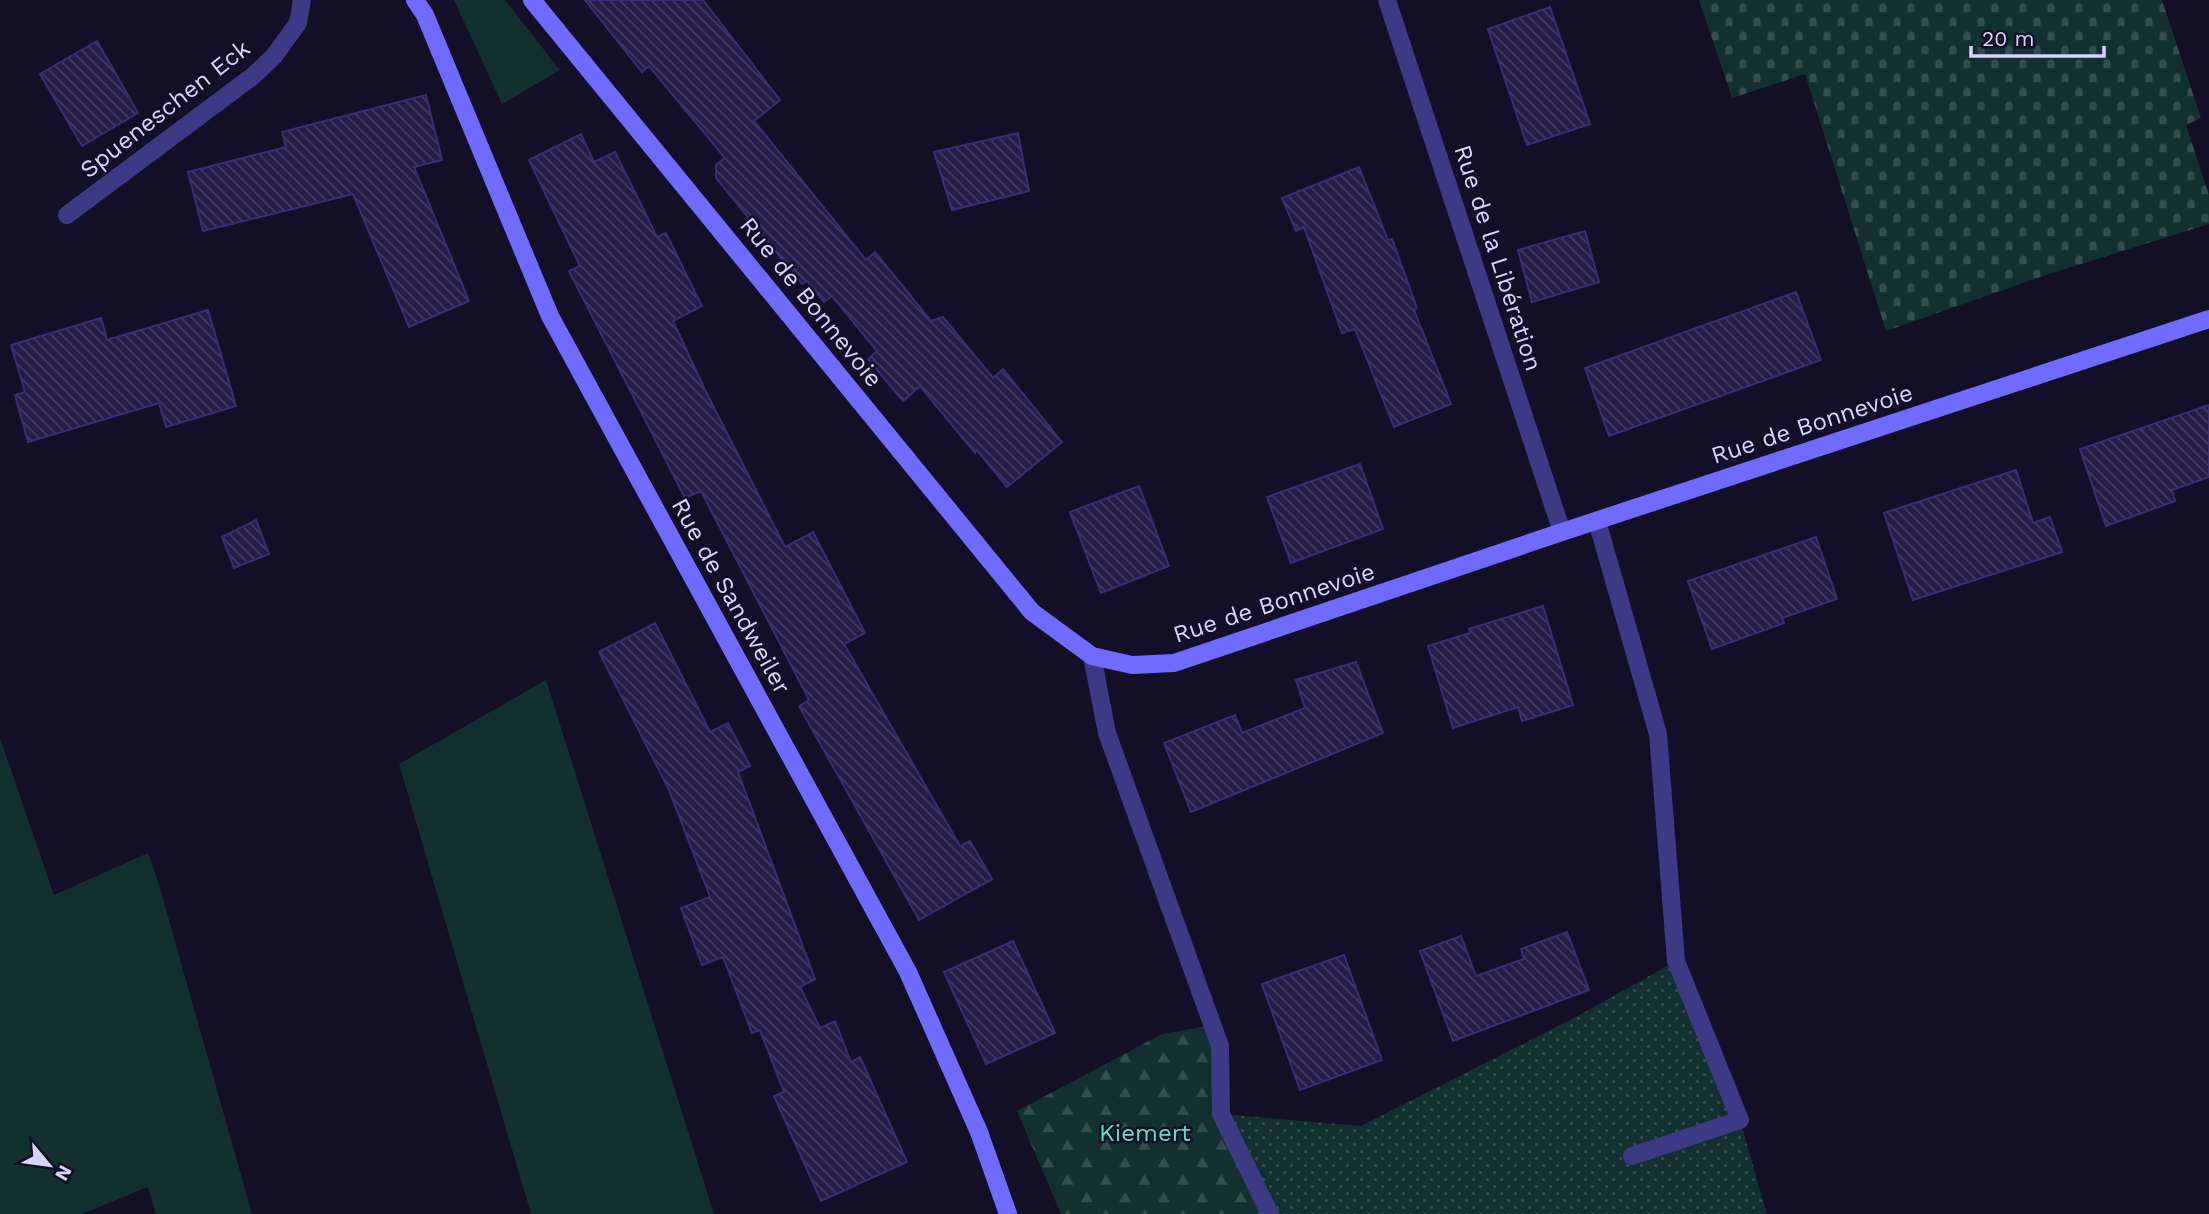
<svg xmlns="http://www.w3.org/2000/svg" width="2209" height="1214" font-family="'Work Sans',sans-serif">
	<style>
		.grass { fill: #12302f }
		.forest { fill: url(#forest-firs) }
		.cemetery { fill: url(#cemetery-stones) }
		.park { fill: url(#park-dots) }
		.building { fill: url(#building-back-hatch); stroke: #3b2d73; stroke-width: 2 }
		.lines { fill: none; stroke-linecap: round; stroke-linejoin: round }
		.lane { stroke: #3d3a85; stroke-width: 18 }
		.street { stroke: #3d3a85; stroke-width: 18 }
		.secondary { stroke: #6f6bff; stroke-width: 18 }
		.labels { text-anchor: middle; stroke-width: 5; stroke-linejoin: round; paint-order: stroke }
		.street-label { font-size: 24px; fill: #d9d4ff; stroke: #130f26 }
		.park-label { font-size: 24px; fill: #5fe0c0; stroke: #130f26 }
	</style>
	<defs>
		<pattern id="forest-firs" width="22" height="20" patternUnits="userSpaceOnUse" patternTransform="scale(1.75)"><rect width="22" height="20" fill="#12302f"/><path d="M5 1l3.5 6h-7zM16 11l3.5 6h-7z" fill="#344d4e"/></pattern>
		<pattern id="cemetery-stones" width="16" height="16" patternUnits="userSpaceOnUse" patternTransform="scale(1.75)"><rect width="16" height="16" fill="#12302f"/><path d="M2 7V4a2 2 0 0 1 4 0v3zM10 15v-3a2 2 0 0 1 4 0v3z" fill="#344d4e"/></pattern>
		<pattern id="park-dots" width="8" height="8" patternUnits="userSpaceOnUse" patternTransform="scale(1.75)"><rect width="8" height="8" fill="#12302f"/><path d="M2 2h.1M6 6h.1" fill="none" stroke="#344d4e" stroke-width="1.8" stroke-linecap="round"/></pattern>
		<pattern id="building-back-hatch" width="6" height="6" patternUnits="userSpaceOnUse" patternTransform="scale(1.75)"><rect width="6" height="6" fill="#241b47"/><path d="M-1 5l2 2M0 0l6 6M5-1l2 2" fill="none" stroke="#433b63"/></pattern>
	</defs>
	<rect width="100%" height="100%" fill="#130f26"/>
	<!-- grass -->
	<g class="grass">
		<path d="M 454,0 L 505,0 L 560,70 L 502,104 Z"/>
		<path d="M 546,680 L 714,1214 L 531,1214 L 399,764 Z"/>
		<path d="M 0,738 L 54,895 L 148,853 L 158,881 L 252,1214 L 156,1214 L 148,1187 L 82,1214 L 0,1214 Z"/>
	</g>
	<!-- forest -->
	<path class="forest" d="M 1208,1026 L 1221,1114 L 1270,1214 L 1061,1214 L 1017,1111 L 1162,1034 Z"/>
	<!-- cemetery -->
	<path class="cemetery" d="M 1699,0 L 2162,0 L 2201,118 L 2186,125 L 2209,195 L 2209,224 L 2046,275 L 1886,331 L 1805,74 L 1732,98 Z"/>
	<!-- park -->
	<path class="park" d="M 1676,961 L 1740,1120 L 1767,1214 L 1270,1214 L 1221,1114 L 1361,1126 L 1576,1017 Z"/>
	<!-- building -->
	<g class="building">
		<path d="M 585,0 L 703,0 L 780,100 L 754,121 L 866,260 L 875,252 L 931,321 L 943,317 L 993,378 L 1003,369 L 1062,442 L 1007,487 L 977,450 L 975,453 L 920,386 L 903,401 L 868,359 L 877,351 L 832,296 L 824,302 L 807,281 L 802,284 L 716,178 L 716,165 L 725,158 L 649,66 L 642,72 Z"/>
		<path d="M 1550,7 L 1590,124 L 1527,145 L 1488,29 Z"/>
		<path d="M 97,41 L 138,113 L 82,146 L 40,74 Z"/>
		<path d="M 426,95 L 442,160 L 414,167 L 469,301 L 409,327 L 353,194 L 203,231 L 188,172 L 286,147 L 282,132 Z"/>
		<path d="M 1018,133 L 1029,191 L 952,210 L 934,152 Z"/>
		<path d="M 581,134 L 594,162 L 615,152 L 657,237 L 666,233 L 702,306 L 673,321 L 705,390 L 785,547 L 813,532 L 865,633 L 844,644 L 960,846 L 970,841 L 992,879 L 919,920 L 799,706 L 809,700 L 701,491 L 685,498 L 569,271 L 580,266 L 529,160 Z"/>
		<path d="M 1359,167 L 1388,240 L 1392,239 L 1417,308 L 1414,310 L 1451,404 L 1394,427 L 1355,329 L 1342,333 L 1304,227 L 1296,231 L 1282,198 Z"/>
		<path d="M 1585,231 L 1599,282 L 1532,302 L 1518,250 Z"/>
		<path d="M 1796,292 L 1821,360 L 1609,436 L 1585,368 Z"/>
		<path d="M 208,310 L 236,406 L 166,427 L 159,403 L 28,442 L 15,395 L 25,392 L 11,345 L 101,318 L 107,340 Z"/>
		<path d="M 2209,405 L 2209,477 L 2172,490 L 2175,501 L 2106,526 L 2080,449 Z"/>
		<path d="M 1360,464 L 1383,529 L 1291,563 L 1267,497 Z"/>
		<path d="M 2016,470 L 2033,523 L 2050,517 L 2062,552 L 1913,600 L 1884,513 Z"/>
		<path d="M 1139,486 L 1169,566 L 1101,593 L 1070,512 Z"/>
		<path d="M 256,520 L 269,554 L 234,568 L 222,537 Z"/>
		<path d="M 1816,537 L 1837,599 L 1782,618 L 1784,623 L 1712,649 L 1688,581 Z"/>
		<path d="M 1543,606 L 1573,705 L 1522,721 L 1518,707 L 1453,728 L 1428,646 L 1470,633 L 1469,629 Z"/>
		<path d="M 655,623 L 710,732 L 728,723 L 750,766 L 738,772 L 815,979 L 800,987 L 820,1028 L 835,1021 L 851,1062 L 860,1057 L 907,1162 L 821,1201 L 774,1096 L 784,1092 L 760,1030 L 752,1033 L 723,957 L 702,965 L 681,908 L 710,897 L 669,790 L 599,652 Z"/>
		<path d="M 1356,662 L 1383,733 L 1191,812 L 1164,743 L 1235,715 L 1242,733 L 1305,708 L 1296,680 Z"/>
		<path d="M 1567,932 L 1589,990 L 1453,1041 L 1420,951 L 1461,936 L 1476,976 L 1524,959 L 1521,949 Z"/>
		<path d="M 1013,941 L 1055,1033 L 986,1064 L 944,972 Z"/>
		<path d="M 1344,955 L 1382,1060 L 1300,1090 L 1262,984 Z"/>
	</g>
	<g class="lines">
		<!-- lane -->
		<path class="lane" d="M 1597,521 L 1658,734 L 1676,961 L 1740,1120 L 1632,1156"/>
		<!-- street -->
		<g class="street">
			<path d="M 1387,0 L 1562,532"/>
			<path d="M 67,215 L 253,76 L 274,56 L 298,23 L 302,0"/>
			<path d="M 1092,656 L 1107,733 L 1220,1046 L 1221,1114 L 1270,1214"/>
		</g>
		<!-- secondary -->
		<g class="secondary">
			<path d="M 415,0 L 425,15 L 550,316 L 908,972 L 979,1132 L 1008,1214"/>
			<path d="M 532,0 L 1032,612 L 1092,656 L 1132,665 L 1174,663 L 1562,532 L 2209,319"/>
		</g>
	</g>
	<g class="labels">
		<!-- street labels -->
		<g class="street-label">
			<text transform="translate(165 109) rotate(-38)" y="8">Spueneschen Eck</text>
			<text transform="translate(1498 258) rotate(72)" y="8">Rue de la Libération</text>
			<text transform="translate(811 302) rotate(51)" y="8">Rue de Bonnevoie</text>
			<text transform="translate(1812 424) rotate(-18)" y="8">Rue de Bonnevoie</text>
			<text transform="translate(731 596) rotate(61)" y="8">Rue de Sandweiler</text>
			<text transform="translate(1274 603) rotate(-18)" y="8">Rue de Bonnevoie</text>
		</g>
		<!-- park labels -->
		<g class="park-label">
			<text x="1145" y="1141">Kiemert</text>
		</g>
	</g>
	<!-- north arrow -->
	<g transform="translate(49 1165) rotate(119)" stroke="#130f26" stroke-width="5" paint-order="stroke">
	<path d="M0-5L12 26L0 18L-12 26Z" fill="#d9d4ff"/>
	<text y="-10" font-size="19" font-weight="bold" text-anchor="middle" fill="#d9d4ff">N</text>
	</g>
	<!-- scale -->
	<path d="M1971 46v10h133v-10" fill="none" stroke="#d9d4ff" stroke-width="3.5"/>
	<text x="1982" y="46" font-size="21" fill="#d9d4ff" stroke="#130f26" stroke-width="5" paint-order="stroke">20 m</text>
</svg>
